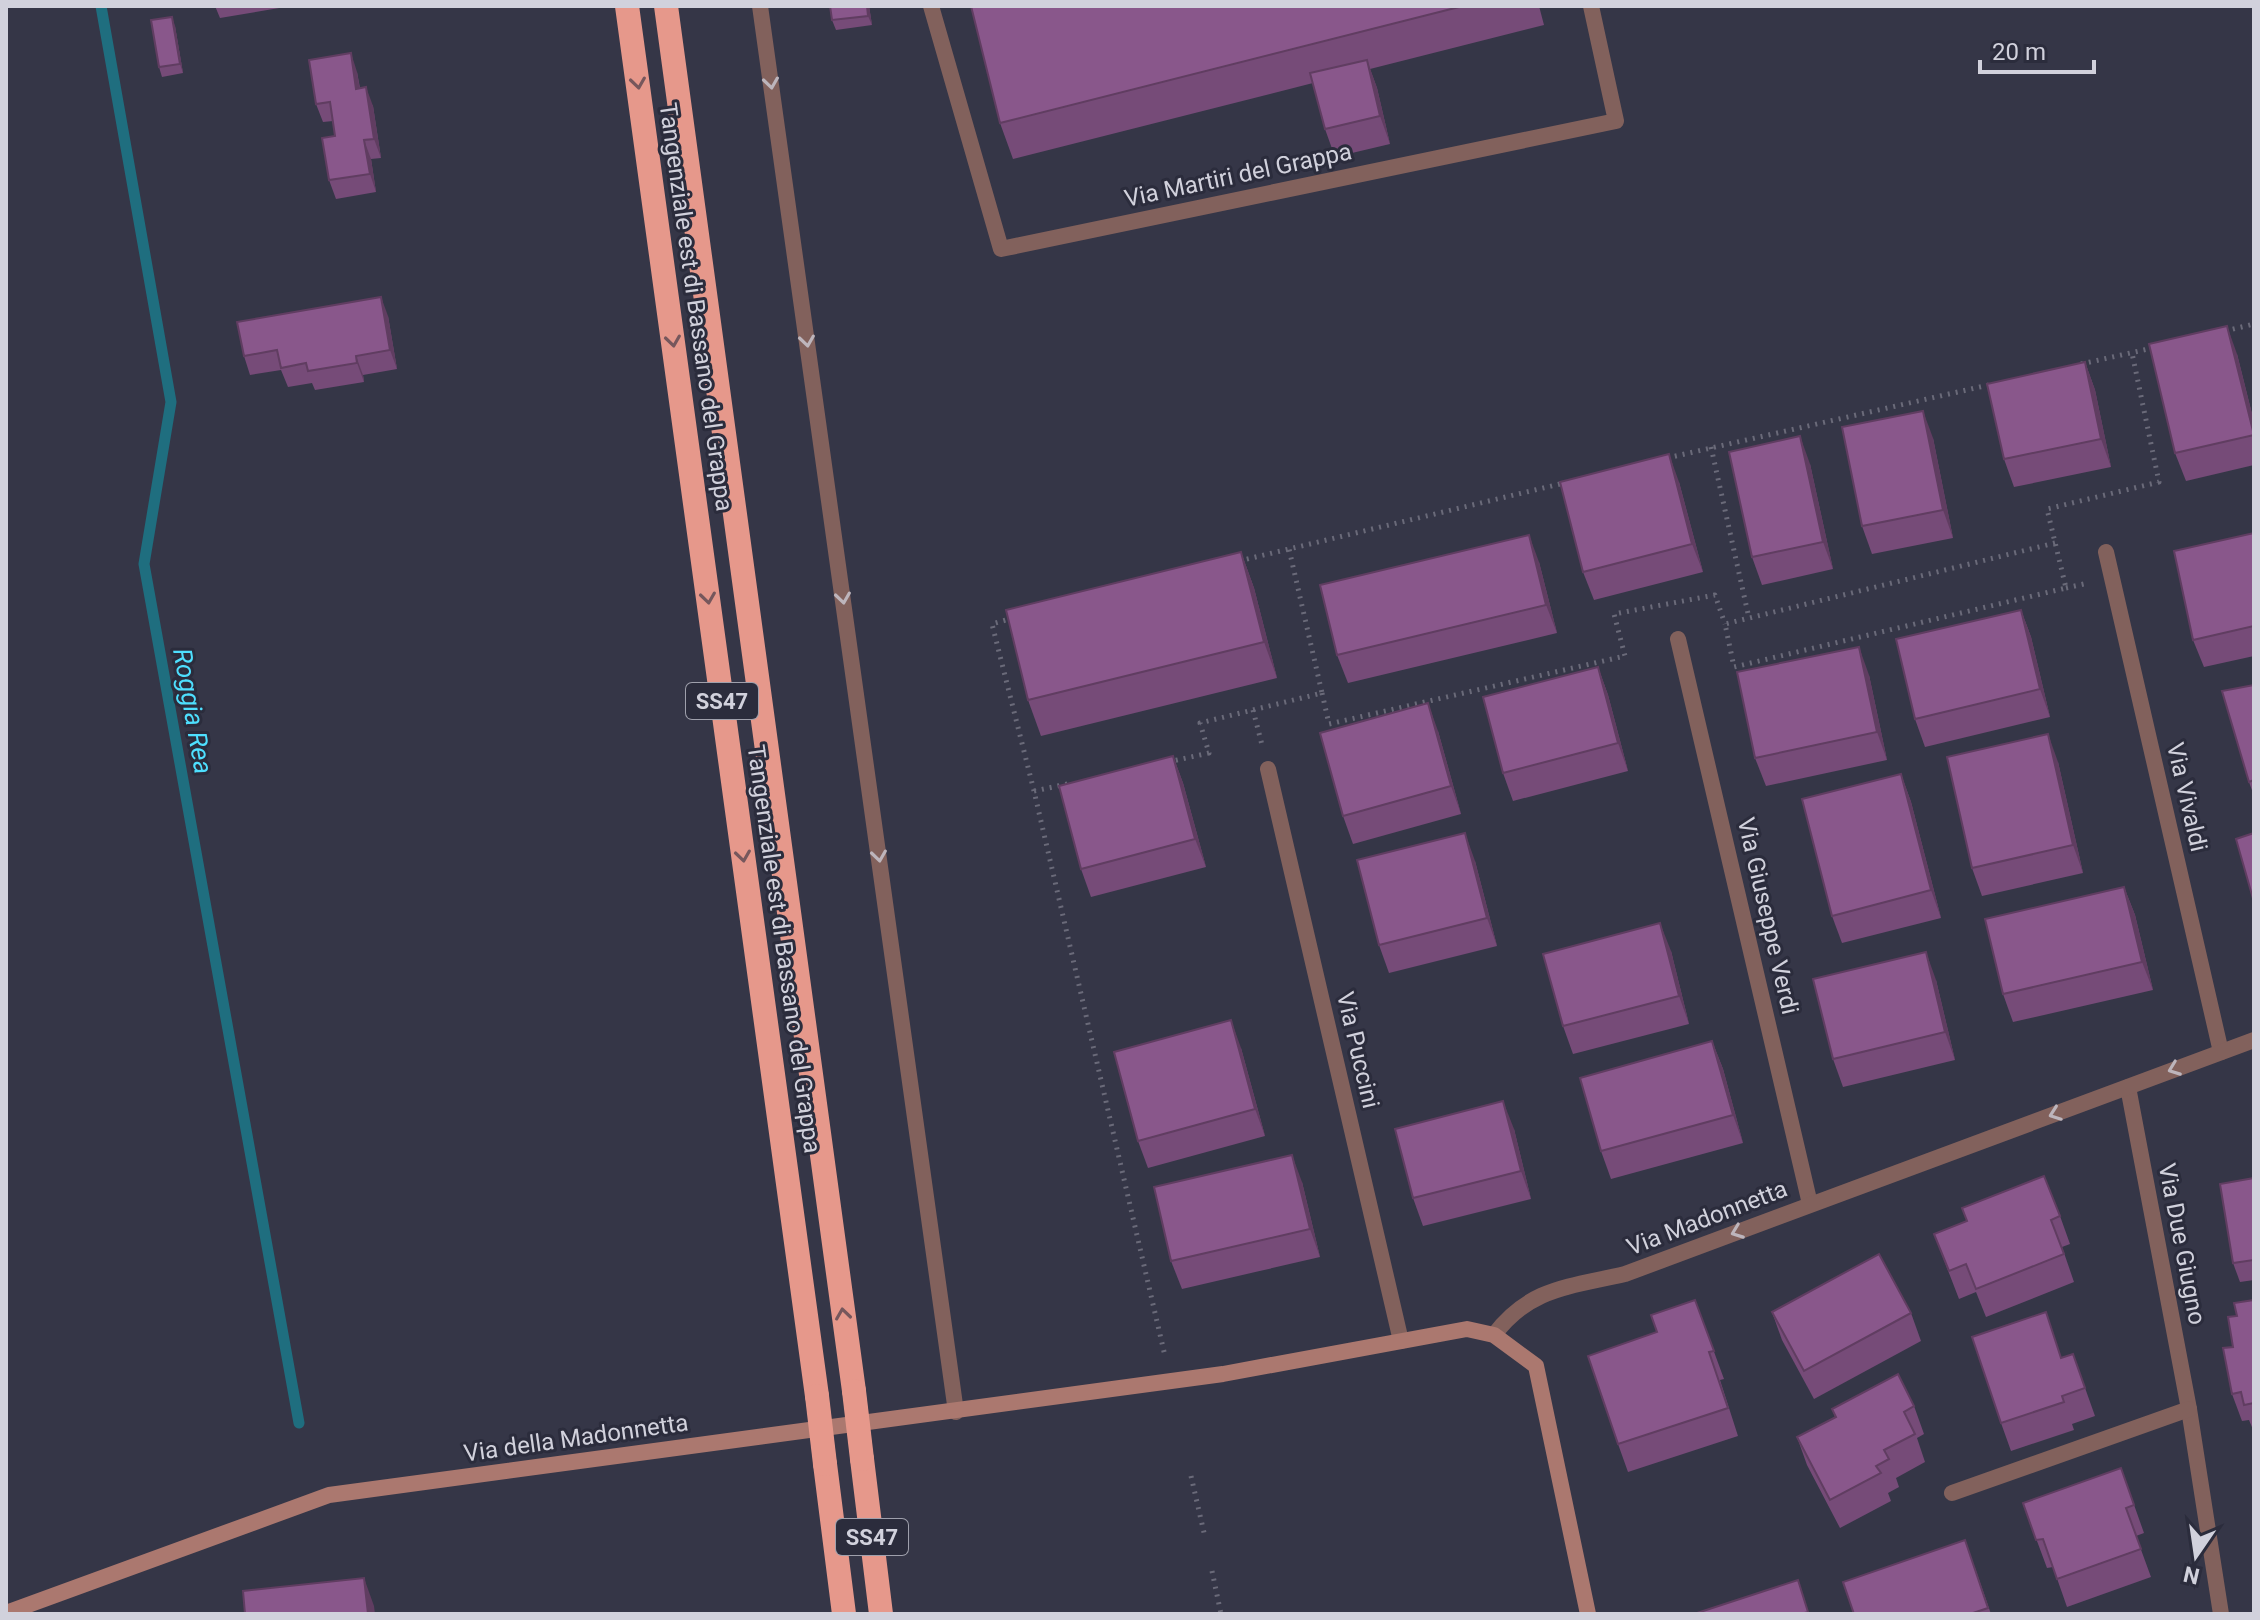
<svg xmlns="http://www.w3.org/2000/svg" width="2260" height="1620" font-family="Roboto,sans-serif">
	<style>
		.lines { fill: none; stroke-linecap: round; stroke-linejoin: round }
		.stream { stroke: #1f6e7f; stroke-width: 11 }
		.path { stroke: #6a6a79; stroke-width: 5; stroke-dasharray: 2 6; stroke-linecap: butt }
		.lane { stroke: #82615c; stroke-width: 16 }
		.street { stroke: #82615c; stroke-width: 16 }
		.secondary { stroke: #ab786f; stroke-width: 16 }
		.highway { stroke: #e6988b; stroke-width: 24 }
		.highway-bridge { stroke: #e6988b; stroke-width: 24 }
		.wall { fill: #764b78 }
		.shaded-wall { fill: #603d61 }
		.building { fill: #89578b; stroke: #603d61; stroke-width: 2 }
		.oneway { stroke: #76575c }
		.oneway2 { stroke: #bdb5bc }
		.labels { text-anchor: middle; stroke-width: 6; stroke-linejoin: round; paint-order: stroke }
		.shield { fill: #2b2c3c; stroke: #9fa0ac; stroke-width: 2 }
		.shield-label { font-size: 22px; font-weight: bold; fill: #d1d1dc }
		.street-label { font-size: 24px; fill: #d1d1dc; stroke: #2b2c3c }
		.water-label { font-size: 26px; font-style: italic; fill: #4edffe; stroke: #2b2c3c }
	</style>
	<rect width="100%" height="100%" fill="#353647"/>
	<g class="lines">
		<!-- stream -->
		<path class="stream" d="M 101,6 L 171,402 L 144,564 L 299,1423"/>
		<!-- path -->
		<g class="path">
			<path d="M 2225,331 L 2254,324"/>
			<path d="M 2081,364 L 2157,347"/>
			<path d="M 1711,447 L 1749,618"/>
			<path d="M 1667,458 L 1993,384"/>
			<path d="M 2055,543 L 1725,624 L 1734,667 L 2066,588 L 2047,509 L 2159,482 L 2132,353"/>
			<path d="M 1239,561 L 1564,483"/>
			<path d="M 2066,588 L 2088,583"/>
			<path d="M 1013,618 L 992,624 L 1034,791 L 1165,1356"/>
			<path d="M 1322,693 L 1329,724 L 1625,656 L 1614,614 L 1715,595 L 1725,624"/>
			<path d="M 1253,710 L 1262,745"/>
			<path d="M 1168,762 L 1209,753 L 1200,723 L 1322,693 L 1289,549"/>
			<path d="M 1034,791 L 1072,783"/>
			<path d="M 1191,1476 L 1205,1537"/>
			<path d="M 1212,1571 L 1221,1614"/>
		</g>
		<!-- lane -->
		<g class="lane">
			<path d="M 760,6 L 956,1412"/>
			<path d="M 931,6 L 1001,249 L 1616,121 L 1591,6"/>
		</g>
		<!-- street -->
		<g class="street">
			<path d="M 2106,552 L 2221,1052"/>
			<path d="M 1678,639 L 1810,1204"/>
			<path d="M 1268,769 L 1401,1341"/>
			<path d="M 2128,1087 L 2189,1409 L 2221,1614"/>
			<path d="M 1494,1335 C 1530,1287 1570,1287 1625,1274 L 2254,1040"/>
			<path d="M 1952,1493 L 2189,1409"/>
		</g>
		<!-- secondary -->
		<path class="secondary" d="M 6,1613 L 329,1495 L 1223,1374 L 1467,1329 L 1494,1335 L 1536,1366 L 1588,1614"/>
		<!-- highway -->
		<g class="highway">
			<path d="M 627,6 L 817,1396"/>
			<path d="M 666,6 L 854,1391"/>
			<path d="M 862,1459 L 881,1614"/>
			<path d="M 825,1464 L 844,1614"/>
		</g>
		<!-- highway-bridge -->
		<g class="highway-bridge">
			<path d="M 854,1391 L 862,1459"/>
			<path d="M 817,1396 L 825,1464"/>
		</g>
	</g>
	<!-- wall -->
	<g class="wall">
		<path d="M 215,6 L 291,6 L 220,18 Z"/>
		<path d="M 869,6 L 872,25 L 836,30 L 832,20 Z"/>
		<path d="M 971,6 L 1539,6 L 1544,25 L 1370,69 L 1377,88 L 1390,144 L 1335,157 L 1325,129 L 1313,83 L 1013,159 L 1000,123 Z"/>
		<path d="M 175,26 L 183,73 L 162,77 L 159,67 Z"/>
		<path d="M 357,72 L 360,88 L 373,106 L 381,158 L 371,159 L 376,192 L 336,199 L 329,180 L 335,136 L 333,121 L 323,122 L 316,104 Z"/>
		<path d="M 388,316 L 397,369 L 363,375 L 364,382 L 315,390 L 312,383 L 288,387 L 281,370 L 250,375 L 244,356 Z"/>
		<path d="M 2237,354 L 2254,422 L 2254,465 L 2186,481 L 2175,453 Z"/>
		<path d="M 2085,362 L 2095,390 L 2111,467 L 2014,487 L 2004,459 Z"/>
		<path d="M 1933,438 L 1953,538 L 1872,554 L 1862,526 Z"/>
		<path d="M 1810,464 L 1833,569 L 1762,585 L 1752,557 Z"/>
		<path d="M 1679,482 L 1703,572 L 1594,600 L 1583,572 Z"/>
		<path d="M 2254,533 L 2254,656 L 2204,667 L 2193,640 Z"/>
		<path d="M 1241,552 L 1254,588 L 1277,678 L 1041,736 L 1028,700 Z"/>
		<path d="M 1539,562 L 1557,633 L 1348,683 L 1337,655 Z"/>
		<path d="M 2021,610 L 2031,637 L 2050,717 L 1925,747 L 1915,719 Z"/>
		<path d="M 1598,667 L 1608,695 L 1628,771 L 1513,801 L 1503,773 Z"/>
		<path d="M 1869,675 L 1887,760 L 1766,786 L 1755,758 Z"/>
		<path d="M 2254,685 L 2254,796 L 2249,782 Z"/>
		<path d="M 1438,731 L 1461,814 L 1353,844 L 1343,816 Z"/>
		<path d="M 1173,756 L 1183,783 L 1206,867 L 1091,897 L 1081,869 Z"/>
		<path d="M 2058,762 L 2083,873 L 1982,896 L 1972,868 Z"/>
		<path d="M 1901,774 L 1911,802 L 1941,918 L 1842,943 L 1832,916 Z"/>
		<path d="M 1475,861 L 1497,946 L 1389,973 L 1379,945 Z"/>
		<path d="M 2124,887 L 2135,915 L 2153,990 L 2013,1022 L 2003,994 Z"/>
		<path d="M 1671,951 L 1689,1024 L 1573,1054 L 1563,1026 Z"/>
		<path d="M 1936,980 L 1955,1060 L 1843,1087 L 1833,1059 Z"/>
		<path d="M 1712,1041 L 1723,1069 L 1743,1143 L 1611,1179 L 1601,1151 Z"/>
		<path d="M 1241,1048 L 1265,1136 L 1148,1168 L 1138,1141 Z"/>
		<path d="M 1514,1129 L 1531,1199 L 1423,1226 L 1413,1198 Z"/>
		<path d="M 2254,1178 L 2254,1280 L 2240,1282 L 2233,1263 Z"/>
		<path d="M 1302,1182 L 1320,1257 L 1182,1289 L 1171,1261 Z"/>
		<path d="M 2060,1216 L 2070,1244 L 2062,1247 L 2074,1282 L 1986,1317 L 1976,1292 L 1959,1299 L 1934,1234 Z"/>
		<path d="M 1695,1300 L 1724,1379 L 1720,1380 L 1738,1436 L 1628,1472 L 1618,1444 L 1657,1332 Z"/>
		<path d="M 2254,1300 L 2254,1432 L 2249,1420 L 2242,1421 L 2232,1394 L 2233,1347 L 2237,1316 Z"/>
		<path d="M 1772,1312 L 1911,1313 L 1921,1341 L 1814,1399 L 1782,1340 Z"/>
		<path d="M 2073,1354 L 2095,1416 L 2072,1424 L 2074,1430 L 2011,1451 L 2001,1423 L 2062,1357 Z"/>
		<path d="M 1914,1406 L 1924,1434 L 1917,1438 L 1925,1462 L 1896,1478 L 1899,1487 L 1888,1493 L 1891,1501 L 1840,1528 L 1807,1465 L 1797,1437 L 1835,1417 L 1832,1409 Z"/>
		<path d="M 2121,1468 L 2144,1533 L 2136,1536 L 2151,1577 L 2067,1607 L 2053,1567 L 2047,1568 L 2023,1503 Z"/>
		<path d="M 1975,1568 L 1991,1614 L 1854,1614 Z"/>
	</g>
	<!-- shaded-wall -->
	<g class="shaded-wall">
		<path d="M 867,6 L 869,6 L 872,25 L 868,16 Z"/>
		<path d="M 172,17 L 175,26 L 183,73 L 180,64 Z"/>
		<path d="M 351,53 L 357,72 L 363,108 L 356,89 Z"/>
		<path d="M 1367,60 L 1377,88 L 1390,144 L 1380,116 Z"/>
		<path d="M 366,87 L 373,106 L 381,158 L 374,139 Z"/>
		<path d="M 364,140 L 371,159 L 376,192 L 370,174 Z"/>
		<path d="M 381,297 L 388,316 L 397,369 L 390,350 Z"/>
		<path d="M 2227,326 L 2237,354 L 2254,422 L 2254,436 Z"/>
		<path d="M 356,356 L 363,375 L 364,382 L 357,363 Z"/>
		<path d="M 2085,362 L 2095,390 L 2111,467 L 2101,439 Z"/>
		<path d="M 1923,411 L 1933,438 L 1953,538 L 1943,510 Z"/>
		<path d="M 1800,436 L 1810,464 L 1833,569 L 1823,542 Z"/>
		<path d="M 1669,454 L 1679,482 L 1703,572 L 1692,544 Z"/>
		<path d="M 1529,535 L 1539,562 L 1557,633 L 1546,605 Z"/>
		<path d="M 1241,552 L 1254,588 L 1277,678 L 1264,642 Z"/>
		<path d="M 2021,610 L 2031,637 L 2050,717 L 2040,689 Z"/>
		<path d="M 1859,647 L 1869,675 L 1887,760 L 1877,732 Z"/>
		<path d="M 1598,667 L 1608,695 L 1628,771 L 1618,743 Z"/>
		<path d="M 1428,703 L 1438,731 L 1461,814 L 1451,786 Z"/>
		<path d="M 2048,734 L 2058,762 L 2083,873 L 2073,845 Z"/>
		<path d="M 1173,756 L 1183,783 L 1206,867 L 1195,839 Z"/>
		<path d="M 1901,774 L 1911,802 L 1941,918 L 1931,890 Z"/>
		<path d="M 1465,833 L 1475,861 L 1497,946 L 1487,918 Z"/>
		<path d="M 2124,887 L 2135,915 L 2153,990 L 2142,962 Z"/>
		<path d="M 1660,923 L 1671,951 L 1689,1024 L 1679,996 Z"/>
		<path d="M 1926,952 L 1936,980 L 1955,1060 L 1945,1032 Z"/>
		<path d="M 1231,1020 L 1241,1048 L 1265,1136 L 1255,1109 Z"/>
		<path d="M 1712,1041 L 1723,1069 L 1743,1143 L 1733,1115 Z"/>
		<path d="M 1503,1101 L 1514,1129 L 1531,1199 L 1521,1171 Z"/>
		<path d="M 1292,1155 L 1302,1182 L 1320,1257 L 1310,1229 Z"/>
		<path d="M 364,1578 L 374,1606 L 375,1614 L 368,1614 Z"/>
	</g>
	<!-- building -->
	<g class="building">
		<path d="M 830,6 L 867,6 L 868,16 L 832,20 Z"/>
		<path d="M 971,6 L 1463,6 L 1000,123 Z"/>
		<path d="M 172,17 L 180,64 L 159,67 L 151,20 Z"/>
		<path d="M 351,53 L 356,89 L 366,87 L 374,139 L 364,140 L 370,174 L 329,180 L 322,138 L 335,136 L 330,102 L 316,104 L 309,60 Z"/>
		<path d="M 1367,60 L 1380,116 L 1325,129 L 1310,73 Z"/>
		<path d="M 381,297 L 390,350 L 356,356 L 357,363 L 308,371 L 306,363 L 281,368 L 277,350 L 244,356 L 237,322 Z"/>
		<path d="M 2227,326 L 2254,435 L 2175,453 L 2149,344 Z"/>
		<path d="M 2085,362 L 2101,439 L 2004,459 L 1987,384 Z"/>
		<path d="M 1923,411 L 1943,510 L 1862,526 L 1842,427 Z"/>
		<path d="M 1800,436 L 1823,542 L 1752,557 L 1729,452 Z"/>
		<path d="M 1669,454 L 1692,544 L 1583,572 L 1560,482 Z"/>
		<path d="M 2254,533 L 2254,626 L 2193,640 L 2174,551 Z"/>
		<path d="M 1529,535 L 1546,605 L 1337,655 L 1320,585 Z"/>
		<path d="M 1241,552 L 1264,642 L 1028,700 L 1006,610 Z"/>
		<path d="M 2021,610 L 2040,689 L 1915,719 L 1896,639 Z"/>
		<path d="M 1859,647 L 1877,732 L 1755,758 L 1737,672 Z"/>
		<path d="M 1598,667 L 1618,743 L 1503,773 L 1483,697 Z"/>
		<path d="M 2254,685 L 2254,780 L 2249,782 L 2222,691 Z"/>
		<path d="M 1428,703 L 1451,786 L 1343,816 L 1320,733 Z"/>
		<path d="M 2048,734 L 2073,845 L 1972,868 L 1947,757 Z"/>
		<path d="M 1173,756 L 1195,839 L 1081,869 L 1059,786 Z"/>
		<path d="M 1901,774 L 1931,890 L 1832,916 L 1802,799 Z"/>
		<path d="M 1465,833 L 1487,918 L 1379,945 L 1357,860 Z"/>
		<path d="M 2254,833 L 2254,902 L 2236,839 Z"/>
		<path d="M 2124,887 L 2142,962 L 2003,994 L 1985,919 Z"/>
		<path d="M 1660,923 L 1679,996 L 1563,1026 L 1543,954 Z"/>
		<path d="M 1926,952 L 1945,1032 L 1833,1059 L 1813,979 Z"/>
		<path d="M 1231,1020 L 1255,1109 L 1138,1141 L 1114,1052 Z"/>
		<path d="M 1712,1041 L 1733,1115 L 1601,1151 L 1580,1078 Z"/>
		<path d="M 1503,1101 L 1521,1171 L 1413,1198 L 1395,1129 Z"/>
		<path d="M 1292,1155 L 1310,1229 L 1171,1261 L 1154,1187 Z"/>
		<path d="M 2044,1176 L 2060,1216 L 2051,1220 L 2064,1254 L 1976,1289 L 1966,1264 L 1949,1271 L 1934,1234 L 1967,1221 L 1962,1208 Z"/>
		<path d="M 2254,1178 L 2254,1260 L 2233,1263 L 2220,1184 Z"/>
		<path d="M 1879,1254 L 1911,1313 L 1804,1371 L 1772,1312 Z"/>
		<path d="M 1695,1300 L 1714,1351 L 1709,1352 L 1728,1408 L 1618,1444 L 1588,1356 L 1657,1332 L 1651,1315 Z"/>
		<path d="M 2254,1300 L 2254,1403 L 2244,1405 L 2241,1392 L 2232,1394 L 2223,1348 L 2233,1347 L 2228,1317 L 2237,1316 L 2234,1303 Z"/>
		<path d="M 2046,1312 L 2061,1358 L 2073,1354 L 2085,1388 L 2062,1396 L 2064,1402 L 2001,1423 L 1972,1337 Z"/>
		<path d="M 1898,1374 L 1914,1406 L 1904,1412 L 1915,1434 L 1884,1450 L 1889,1459 L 1876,1466 L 1881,1473 L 1830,1500 L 1797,1437 L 1836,1417 L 1832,1409 Z"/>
		<path d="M 2121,1468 L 2134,1505 L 2126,1508 L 2141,1549 L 2057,1579 L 2043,1539 L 2036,1540 L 2023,1503 Z"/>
		<path d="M 1965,1540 L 1988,1608 L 1970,1614 L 1854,1614 L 1843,1582 Z"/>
		<path d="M 364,1578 L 368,1614 L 245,1614 L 243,1591 Z"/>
		<path d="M 1798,1580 L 1808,1612 L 1801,1614 L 1694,1614 Z"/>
	</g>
	<!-- one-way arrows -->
	<defs><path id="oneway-chevron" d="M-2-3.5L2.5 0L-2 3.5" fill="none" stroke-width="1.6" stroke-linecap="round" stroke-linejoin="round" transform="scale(2)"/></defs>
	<g class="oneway">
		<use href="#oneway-chevron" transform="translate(638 83) rotate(82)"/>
		<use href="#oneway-chevron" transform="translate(673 341) rotate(82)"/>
		<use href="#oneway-chevron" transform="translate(708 598) rotate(82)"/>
		<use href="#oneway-chevron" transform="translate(743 856) rotate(82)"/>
		<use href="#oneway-chevron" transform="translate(843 1314) rotate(-98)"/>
	</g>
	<g class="oneway2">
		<use href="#oneway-chevron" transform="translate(771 83) rotate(82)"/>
		<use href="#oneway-chevron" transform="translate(807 341) rotate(82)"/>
		<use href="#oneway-chevron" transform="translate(843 598) rotate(82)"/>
		<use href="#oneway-chevron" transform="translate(879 856) rotate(82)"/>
		<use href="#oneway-chevron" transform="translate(2174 1069) rotate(159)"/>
		<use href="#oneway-chevron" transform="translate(2055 1114) rotate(160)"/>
		<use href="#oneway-chevron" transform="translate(1737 1232) rotate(159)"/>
	</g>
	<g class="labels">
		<!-- shield labels -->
		<g class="shield">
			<rect x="686" y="683" width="72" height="36" rx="6"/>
			<rect x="836" y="1519" width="72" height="36" rx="6"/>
		</g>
		<g class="shield-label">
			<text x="722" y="709">SS47</text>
			<text x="872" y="1545">SS47</text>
		</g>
		<!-- street labels -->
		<g class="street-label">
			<text transform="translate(1238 175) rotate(-12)" y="8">Via Martiri del Grappa</text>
			<text transform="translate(696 307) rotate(82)" y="8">Tangenziale est di Bassano del Grappa</text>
			<text transform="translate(2187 797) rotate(77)" y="8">Via Vivaldi</text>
			<text transform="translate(1768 916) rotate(77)" y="8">Via Giuseppe Verdi</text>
			<text transform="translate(784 949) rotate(82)" y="8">Tangenziale est di Bassano del Grappa</text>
			<text transform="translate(1358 1050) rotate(77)" y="8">Via Puccini</text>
			<text transform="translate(1707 1218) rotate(-21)" y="8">Via Madonnetta</text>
			<text transform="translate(2182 1244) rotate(79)" y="8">Via Due Giugno</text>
			<text transform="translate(576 1438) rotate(-8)" y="8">Via della Madonnetta</text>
		</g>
		<!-- water labels -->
		<g class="water-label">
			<text transform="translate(193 711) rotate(80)" y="9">Roggia Rea</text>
		</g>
	</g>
	<!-- border -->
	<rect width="2260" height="1620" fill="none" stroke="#d1d1dc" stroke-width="16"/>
	<!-- north arrow -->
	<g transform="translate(2196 1556) rotate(193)" stroke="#2b2c3c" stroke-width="6" paint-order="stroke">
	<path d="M0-6L14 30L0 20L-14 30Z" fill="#d1d1dc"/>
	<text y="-12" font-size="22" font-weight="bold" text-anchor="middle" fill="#d1d1dc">N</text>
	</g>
	<!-- scale -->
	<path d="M1980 60v12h114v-12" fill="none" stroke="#d1d1dc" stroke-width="4"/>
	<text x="1992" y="60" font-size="24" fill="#d1d1dc" stroke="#2b2c3c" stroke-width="6" paint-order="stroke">20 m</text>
</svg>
